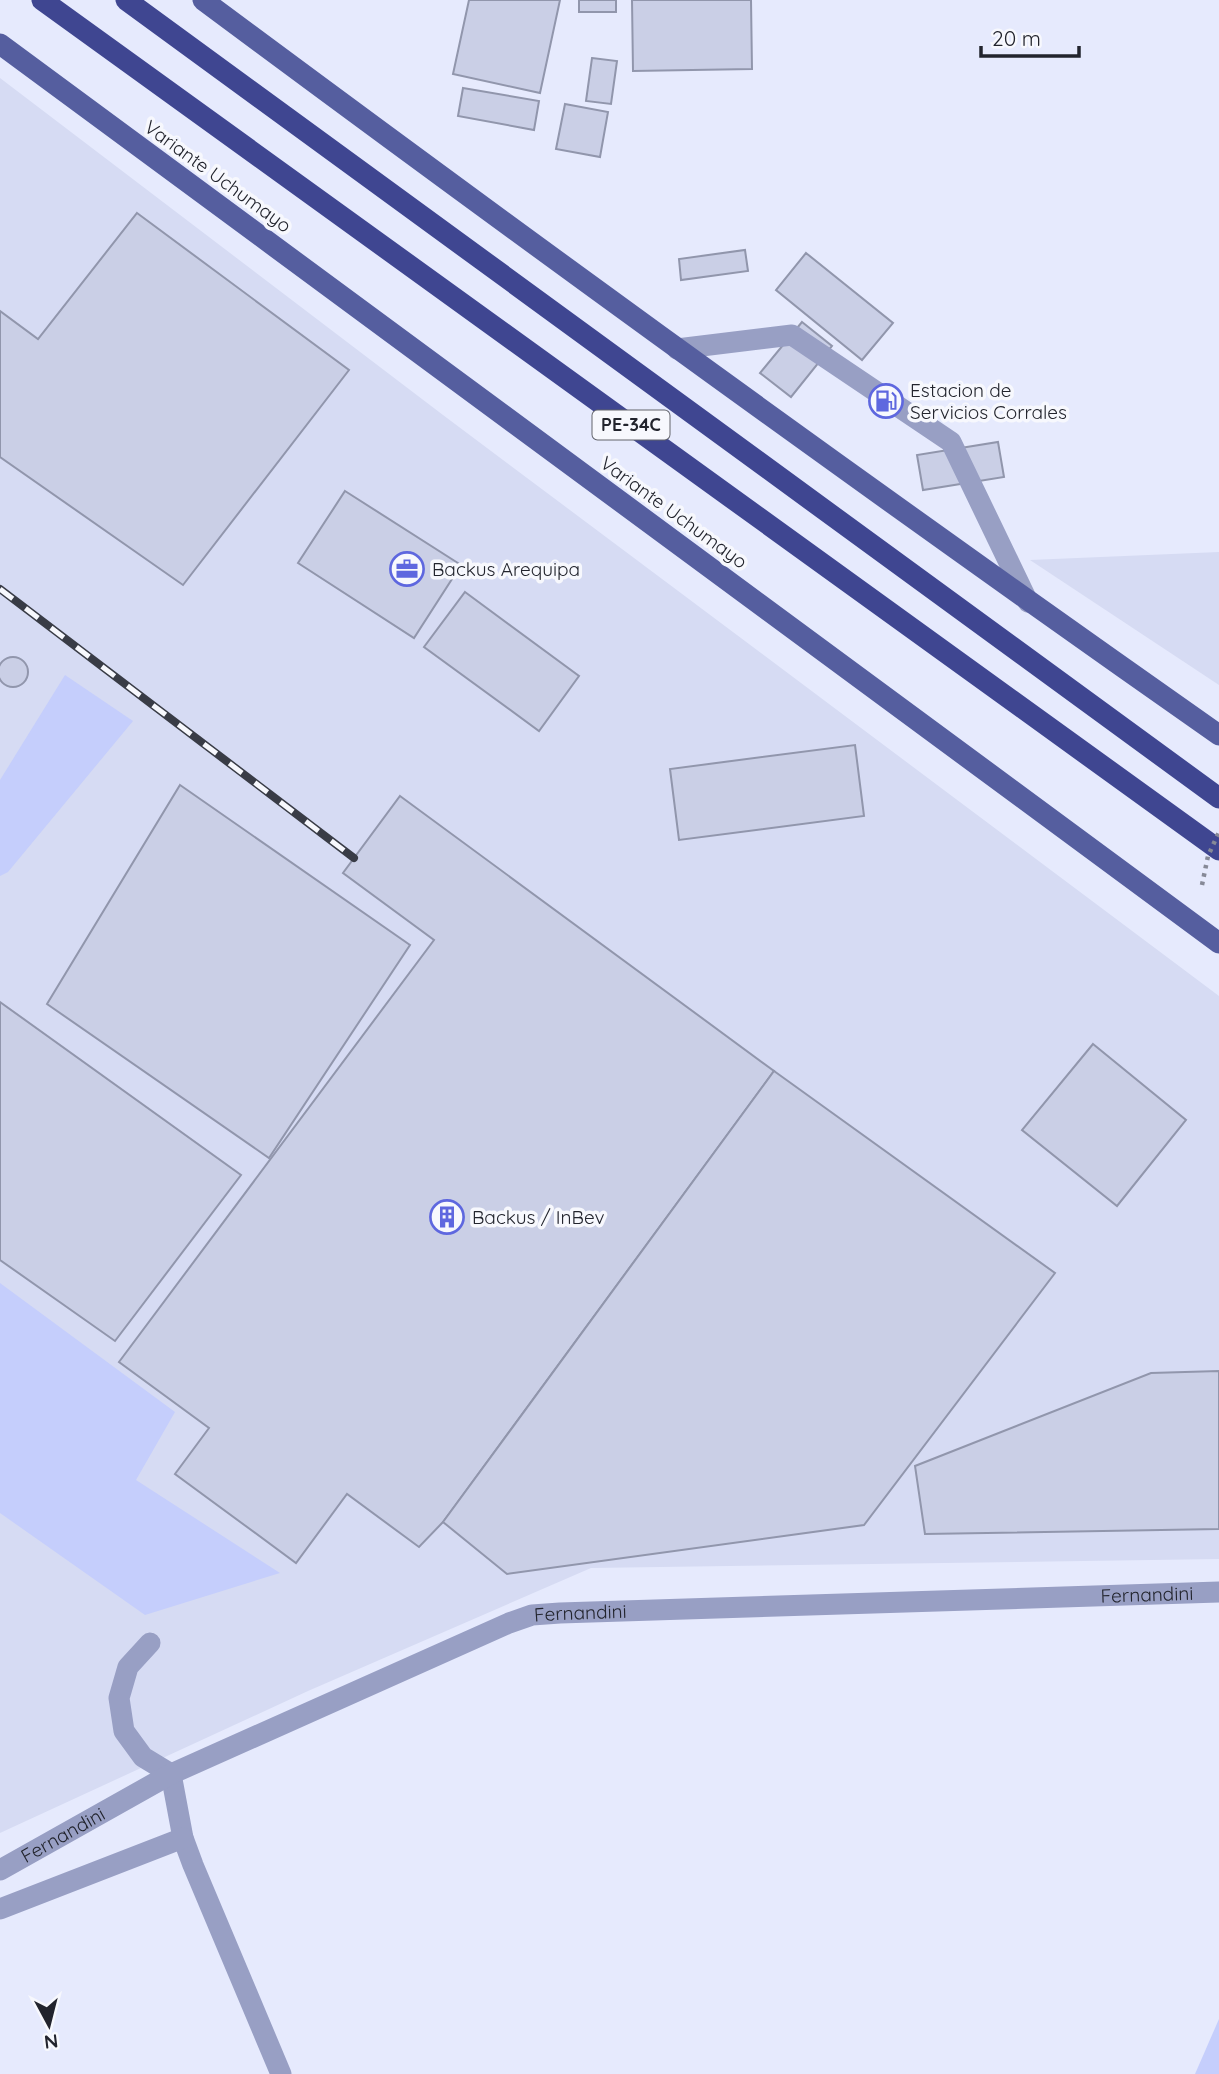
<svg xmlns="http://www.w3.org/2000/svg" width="1219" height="2074" font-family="Quicksand,sans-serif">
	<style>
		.built { fill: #d6dbf3 }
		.green { fill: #c5cefc }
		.building { fill: #cacfe6; stroke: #9196ac; stroke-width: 2 }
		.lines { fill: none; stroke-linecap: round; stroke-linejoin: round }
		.minor { stroke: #989fc4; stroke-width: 21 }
		.major { stroke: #555e9f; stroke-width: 21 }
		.highway { stroke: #3f4691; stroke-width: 21 }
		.rail-casing { stroke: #393c46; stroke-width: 8 }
		.rail { stroke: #f7f8fd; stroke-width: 5; stroke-dasharray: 16; stroke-linecap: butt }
		.path-bridge { stroke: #868997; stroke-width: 4.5; stroke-dasharray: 3.5 5; stroke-linecap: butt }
		.labels { text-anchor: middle; stroke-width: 7; stroke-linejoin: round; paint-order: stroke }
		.shield { fill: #f7f8fd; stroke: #62646b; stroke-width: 2 }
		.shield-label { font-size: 18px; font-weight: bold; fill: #22242d }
		.street-label { font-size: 19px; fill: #22242d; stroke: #f7f8fd }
		.poi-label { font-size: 19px; fill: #22242d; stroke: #f7f8fd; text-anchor: start }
	</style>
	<rect width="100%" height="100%" fill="#e6eafd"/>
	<!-- built -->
	<g class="built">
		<path d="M 0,78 L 443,415 L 1219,996 L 1219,1559 L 591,1568 L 308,1691 L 0,1833 Z"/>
		<path d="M 1219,552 L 1219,685 L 1030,560 Z"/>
	</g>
	<!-- green -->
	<g class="green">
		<path d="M 65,675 L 133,721 L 8,872 L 0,876 L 0,780 Z"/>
		<path d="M 0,1283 L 175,1412 L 136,1480 L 280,1573 L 145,1615 L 0,1513 Z"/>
		<path d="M 1219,2019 L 1219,2074 L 1195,2074 Z"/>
	</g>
	<!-- building -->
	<g class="building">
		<path d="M 469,0 L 560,0 L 540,93 L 453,74 Z"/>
		<rect x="579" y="0" width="37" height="12"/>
		<path d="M 632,0 L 751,0 L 752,69 L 633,71 Z"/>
		<path d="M 592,58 L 617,61 L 611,104 L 586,101 Z"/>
		<path d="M 463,88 L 539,101 L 534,130 L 458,116 Z"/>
		<path d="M 565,104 L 608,112 L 600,157 L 556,149 Z"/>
		<path d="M 137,213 L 349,370 L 183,585 L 0,457 L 0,311 L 38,339 Z"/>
		<path d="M 745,250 L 748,271 L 681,280 L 679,259 Z"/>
		<path d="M 806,253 L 893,323 L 862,360 L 776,290 Z"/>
		<path d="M 802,322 L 832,346 L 791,397 L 760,373 Z"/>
		<path d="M 998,442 L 1004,477 L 923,490 L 917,455 Z"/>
		<path d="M 345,491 L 461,565 L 414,638 L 298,563 Z"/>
		<path d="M 465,592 L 579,676 L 539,731 L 424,647 Z"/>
		<circle cx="13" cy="672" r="15"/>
		<path d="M 855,745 L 864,816 L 679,840 L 670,769 Z"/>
		<path d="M 180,785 L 410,945 L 269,1158 L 47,1004 Z"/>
		<path d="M 400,796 L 774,1071 L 443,1522 L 419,1547 L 347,1494 L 296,1563 L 175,1474 L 209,1428 L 119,1362 L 434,940 L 343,873 Z"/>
		<path d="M 0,1002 L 241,1175 L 115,1341 L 0,1260 Z"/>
		<path d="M 1093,1044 L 1186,1120 L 1117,1206 L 1022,1130 Z"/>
		<path d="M 774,1071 L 1055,1273 L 864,1525 L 507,1574 L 443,1522 Z"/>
		<path d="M 1219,1371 L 1219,1529 L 925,1534 L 915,1466 L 1151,1373 Z"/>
	</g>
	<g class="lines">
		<!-- minor -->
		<g class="minor">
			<path d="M 677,349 L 792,335 L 951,442 L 1028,602"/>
			<path d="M 150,1643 L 128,1667 L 119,1698 L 124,1731 L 143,1757 L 171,1774 L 183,1838 L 193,1865 L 281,2074"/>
			<path id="s1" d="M 0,1870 L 171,1774 L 509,1623 L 532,1615 L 560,1613 L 1219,1592"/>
			<path d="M 0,1909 L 183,1838"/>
		</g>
		<!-- major -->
		<g class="major">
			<path d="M 203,0 C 538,249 877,495 1219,735"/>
			<path d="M 0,44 L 1219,943"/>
		</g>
		<!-- highway -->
		<g class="highway">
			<path d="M 42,0 L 1219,850"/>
			<path d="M 126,0 L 1219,798"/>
		</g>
		<!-- rail casing -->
		<g class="rail-casing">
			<path id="rail" d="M 0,589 L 354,858"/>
		</g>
		<!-- rail -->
		<use href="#rail" class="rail"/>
		<!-- path-bridge -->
		<path class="path-bridge" d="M 1202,885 L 1208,856 L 1219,832"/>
	</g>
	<!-- icons -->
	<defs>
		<g id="fuel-ring" transform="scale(1.75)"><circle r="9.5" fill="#f7f8fd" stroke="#5e67df" stroke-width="1.5"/><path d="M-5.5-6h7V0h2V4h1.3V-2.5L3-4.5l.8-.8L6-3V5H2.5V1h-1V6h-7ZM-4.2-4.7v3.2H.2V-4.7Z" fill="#5e67df"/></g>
		<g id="office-ring" transform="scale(1.75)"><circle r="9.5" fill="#f7f8fd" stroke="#5e67df" stroke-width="1.5"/><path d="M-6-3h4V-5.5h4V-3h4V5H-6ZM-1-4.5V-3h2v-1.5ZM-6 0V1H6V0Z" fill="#5e67df"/></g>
		<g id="building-ring" transform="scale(1.75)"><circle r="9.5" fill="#f7f8fd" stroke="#5e67df" stroke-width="1.5"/><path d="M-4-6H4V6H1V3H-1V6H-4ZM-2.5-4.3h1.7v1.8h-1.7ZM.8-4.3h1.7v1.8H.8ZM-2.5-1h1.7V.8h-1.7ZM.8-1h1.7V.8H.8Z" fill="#5e67df"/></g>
	</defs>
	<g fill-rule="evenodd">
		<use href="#fuel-ring" x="886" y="401"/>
		<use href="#office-ring" x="407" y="569"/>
		<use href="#building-ring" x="447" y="1217"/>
	</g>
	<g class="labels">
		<!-- shield labels -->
		<rect class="shield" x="592.5" y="410.5" width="77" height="29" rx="5"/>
		<g class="shield-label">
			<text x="631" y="431">PE-34C</text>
		</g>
		<!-- street labels -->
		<g class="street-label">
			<text transform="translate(218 176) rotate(36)" y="7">Variante Uchumayo</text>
			<text transform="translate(674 512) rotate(36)" y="7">Variante Uchumayo</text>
			<text dy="7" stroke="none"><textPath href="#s1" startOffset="1206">Fernandini</textPath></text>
			<text dy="7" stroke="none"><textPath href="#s1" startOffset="639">Fernandini</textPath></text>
			<text dy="7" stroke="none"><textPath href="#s1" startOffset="72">Fernandini</textPath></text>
		</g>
		<!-- poi labels -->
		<g class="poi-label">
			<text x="910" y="397">Estacion de<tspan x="910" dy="22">Servicios Corrales</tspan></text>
			<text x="432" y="576">Backus Arequipa</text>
			<text x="472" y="1224">Backus / InBev</text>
		</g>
	</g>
	<!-- north arrow -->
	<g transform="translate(49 2025) rotate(173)" stroke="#f7f8fd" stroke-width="5" paint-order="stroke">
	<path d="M0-5L12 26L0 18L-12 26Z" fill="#22242d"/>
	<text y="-10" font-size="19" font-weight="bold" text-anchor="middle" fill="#22242d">N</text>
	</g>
	<!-- scale -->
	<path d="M981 46v10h98v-10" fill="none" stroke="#22242d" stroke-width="3.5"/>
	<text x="992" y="46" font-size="21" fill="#22242d" stroke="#f7f8fd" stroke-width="5" paint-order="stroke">20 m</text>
</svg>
